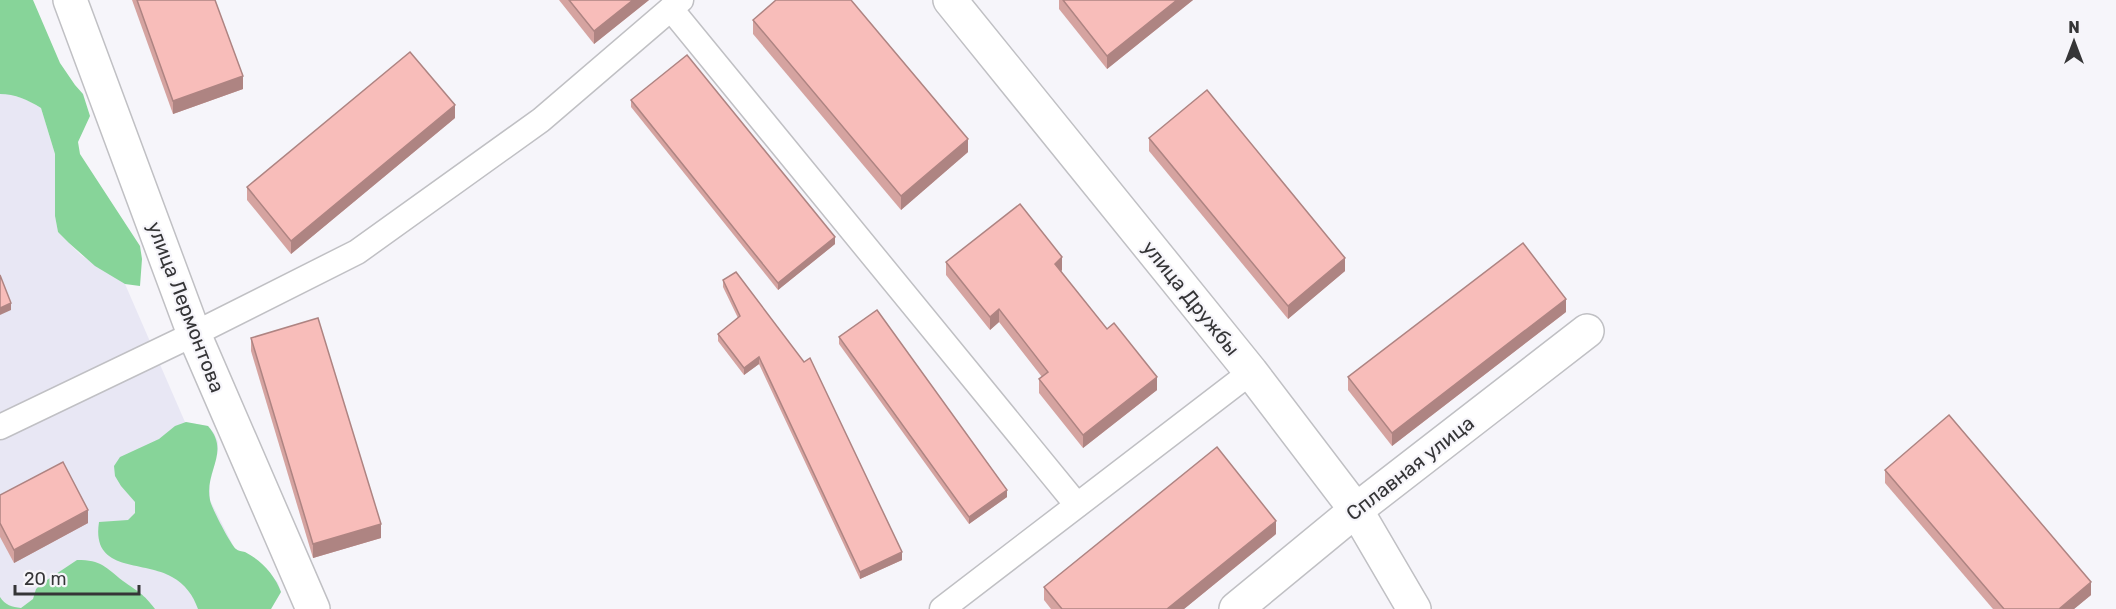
<svg xmlns="http://www.w3.org/2000/svg" width="2116" height="609" font-family="Rubik,sans-serif">
	<style>
		.built { fill: #e8e7f4 }
		.forest { fill: #87d499 }
		.lines { fill: none; stroke-linecap: round; stroke-linejoin: round }
		.service-casing { stroke: #c0c0c4; stroke-width: 27 }
		.minor-casing { stroke: #c0c0c4; stroke-width: 36 }
		.service { stroke: #fff; stroke-width: 24 }
		.minor { stroke: #fff; stroke-width: 33 }
		.wall { fill: #d5a3a0 }
		.shaded-wall { fill: #ae8482 }
		.building { fill: #f8bdba; stroke: #ae8482; stroke-width: 1.5 }
		.labels { text-anchor: middle; stroke-width: 4.5; stroke-linejoin: round; paint-order: stroke }
		.street-label { font-size: 20px; fill: #353537; stroke: #f6f5fa }
	</style>
	<rect width="100%" height="100%" fill="#f6f5fa"/>
	<!-- built -->
	<path class="built" d="M 0,94 L 10,94 L 27,100 L 41,108 L 55,154 L 55,216 L 58,232 L 81,255 L 125,284 L 185,422 L 208,426 L 214,433 L 218,442 L 218,451 L 210,482 L 210,500 L 235,549 L 252,557 L 266,568 L 278,583 L 281,592 L 271,609 L 0,609 Z"/>
	<!-- forest -->
	<g class="forest">
		<path d="M 0,0 L 33,0 L 60,63 L 75,85 L 83,94 L 90,116 L 78,142 L 80,154 L 140,246 L 142,259 L 140,286 L 125,284 L 95,266 L 69,243 L 58,232 L 55,216 L 55,154 L 41,108 C 28,100 15,94 0,94 Z"/>
		<path d="M 186,422 L 208,426 C 231,452 204,471 210,500 C 211,507 231,545 236,549 C 238,551 242,551 245,552 C 261,560 275,575 281,592 L 271,609 L 198,609 C 193,595 185,584 172,577 C 143,560 91,573 99,522 L 128,520 L 135,513 L 135,502 L 121,486 L 115,476 L 114,466 L 120,457 L 159,439 L 175,426 Z"/>
		<path d="M 77,560 C 102,560 105,567 123,581 C 137,591 144,594 155,609 L 0,609 L 0,597 C 5,605 12,607 21,608 L 33,599 L 36,589 L 44,582 Z"/>
	</g>
	<g class="lines">
		<!-- service casing -->
		<g class="service-casing">
			<g id="service">
				<path d="M 671,9 L 1077,505"/>
				<path d="M 0,427 L 194,334 L 357,252 L 541,120 L 681,0"/>
				<path d="M 942,609 L 1251,372"/>
			</g>
		</g>
		<!-- minor casing -->
		<g class="minor-casing">
			<g id="minor">
				<path d="M 70,0 L 194,334 L 313,609"/>
				<path d="M 950,0 L 1251,372 L 1356,510 L 1414,609"/>
				<path d="M 1236,609 L 1356,510 L 1587,331"/>
			</g>
		</g>
		<!-- service -->
		<use href="#service" class="service"/>
		<!-- minor -->
		<use href="#minor" class="minor"/>
	</g>
	<!-- wall -->
	<g class="wall">
		<path d="M 132,0 L 215,0 L 243,89 L 173,114 Z"/>
		<path d="M 559,0 L 649,0 L 594,44 Z"/>
		<path d="M 1059,0 L 1193,0 L 1107,69 L 1059,9 Z"/>
		<path d="M 753,20 L 968,152 L 901,210 L 753,34 Z"/>
		<path d="M 631,100 L 835,244 L 778,290 L 631,107 Z"/>
		<path d="M 455,118 L 291,254 L 247,200 L 247,187 Z"/>
		<path d="M 1149,138 L 1345,271 L 1288,319 L 1149,151 Z"/>
		<path d="M 946,262 L 1062,270 L 1061,272 L 1157,390 L 1083,448 L 1039,393 L 1039,379 L 1042,377 L 999,322 L 990,330 L 946,275 Z"/>
		<path d="M 723,280 L 902,560 L 860,579 L 759,364 L 744,375 L 718,341 L 718,334 L 738,318 L 723,287 Z"/>
		<path d="M 1566,312 L 1392,446 L 1348,390 L 1348,377 Z"/>
		<path d="M 839,337 L 1007,497 L 969,524 L 839,344 Z"/>
		<path d="M 251,338 L 381,538 L 313,558 L 251,351 Z"/>
		<path d="M 1885,470 L 2091,595 L 2074,609 L 1993,609 L 1885,483 Z"/>
		<path d="M 0,495 L 88,523 L 14,563 L 0,537 Z"/>
		<path d="M 1276,534 L 1184,609 L 1051,609 L 1044,600 L 1044,587 Z"/>
	</g>
	<!-- shaded-wall -->
	<g class="shaded-wall">
		<path d="M 633,0 L 649,0 L 594,44 L 594,31 Z"/>
		<path d="M 1177,0 L 1193,0 L 1107,69 L 1107,56 Z"/>
		<path d="M 243,76 L 243,89 L 173,114 L 173,101 Z"/>
		<path d="M 455,105 L 455,118 L 291,254 L 291,241 Z"/>
		<path d="M 968,139 L 968,152 L 901,210 L 901,196 Z"/>
		<path d="M 835,237 L 835,244 L 778,290 L 778,283 Z"/>
		<path d="M 1062,257 L 1062,270 L 1055,277 L 1055,264 Z"/>
		<path d="M 1345,258 L 1345,271 L 1288,319 L 1288,306 Z"/>
		<path d="M 1566,299 L 1566,312 L 1392,446 L 1392,433 Z"/>
		<path d="M 11,303 L 11,310 L 0,315 L 0,308 Z"/>
		<path d="M 999,309 L 999,322 L 990,330 L 990,317 Z"/>
		<path d="M 759,357 L 759,364 L 744,375 L 744,368 Z"/>
		<path d="M 1157,377 L 1157,390 L 1083,448 L 1083,435 Z"/>
		<path d="M 1007,490 L 1007,497 L 969,524 L 969,517 Z"/>
		<path d="M 88,510 L 88,523 L 14,563 L 14,550 Z"/>
		<path d="M 1276,521 L 1276,534 L 1184,609 L 1167,609 Z"/>
		<path d="M 381,524 L 381,538 L 313,558 L 313,544 Z"/>
		<path d="M 902,552 L 902,560 L 860,579 L 860,572 Z"/>
		<path d="M 2091,582 L 2091,595 L 2074,609 L 2059,609 Z"/>
	</g>
	<!-- building -->
	<g class="building">
		<path d="M 137,0 L 215,0 L 243,76 L 173,101 Z"/>
		<path d="M 569,0 L 633,0 L 594,31 Z"/>
		<path d="M 776,0 L 851,0 L 968,139 L 901,196 L 753,20 Z"/>
		<path d="M 1063,0 L 1177,0 L 1107,56 Z"/>
		<path d="M 410,52 L 455,105 L 291,241 L 247,187 Z"/>
		<path d="M 687,55 L 835,237 L 778,283 L 631,100 Z"/>
		<path d="M 1207,90 L 1345,258 L 1288,306 L 1149,138 Z"/>
		<path d="M 1020,204 L 1062,257 L 1055,264 L 1107,329 L 1114,323 L 1157,377 L 1083,435 L 1039,379 L 1048,372 L 999,309 L 990,317 L 946,262 Z"/>
		<path d="M 1523,243 L 1566,299 L 1392,433 L 1348,377 Z"/>
		<path d="M 736,272 L 804,362 L 810,358 L 902,552 L 860,572 L 759,357 L 744,368 L 718,334 L 740,316 L 723,280 Z"/>
		<path d="M 0,275 L 11,303 L 0,308 Z"/>
		<path d="M 877,310 L 1007,490 L 969,517 L 839,337 Z"/>
		<path d="M 318,318 L 381,524 L 313,544 L 251,338 Z"/>
		<path d="M 1949,415 L 2091,582 L 2059,609 L 2004,609 L 1885,470 Z"/>
		<path d="M 1217,447 L 1276,521 L 1167,609 L 1062,609 L 1044,587 Z"/>
		<path d="M 63,462 L 88,510 L 14,550 L 0,523 L 0,495 Z"/>
	</g>
	<g class="labels">
		<!-- street labels -->
		<g class="street-label">
			<text transform="translate(1191 298) rotate(51)" y="7">улица Дружбы</text>
			<text transform="translate(186 307) rotate(69)" y="7">улица Лермонтова</text>
			<text transform="translate(1410 468) rotate(-38)" y="7">Сплавная улица</text>
		</g>
	</g>
	<!-- north arrow -->
	<g transform="translate(2074 42)" stroke="#f6f5fa" stroke-width="4.5" paint-order="stroke">
	<path d="M0-4.5L10 22L0 15L-10 22Z" fill="#353537"/>
	<text y="-9" font-size="16" font-weight="bold" text-anchor="middle" fill="#353537">N</text>
	</g>
	<!-- scale -->
	<path d="M15 585v9h124v-9" fill="none" stroke="#353537" stroke-width="3"/>
	<text x="24" y="585" font-size="18" fill="#353537" stroke="#f6f5fa" stroke-width="4.5" paint-order="stroke">20 m</text>
</svg>
